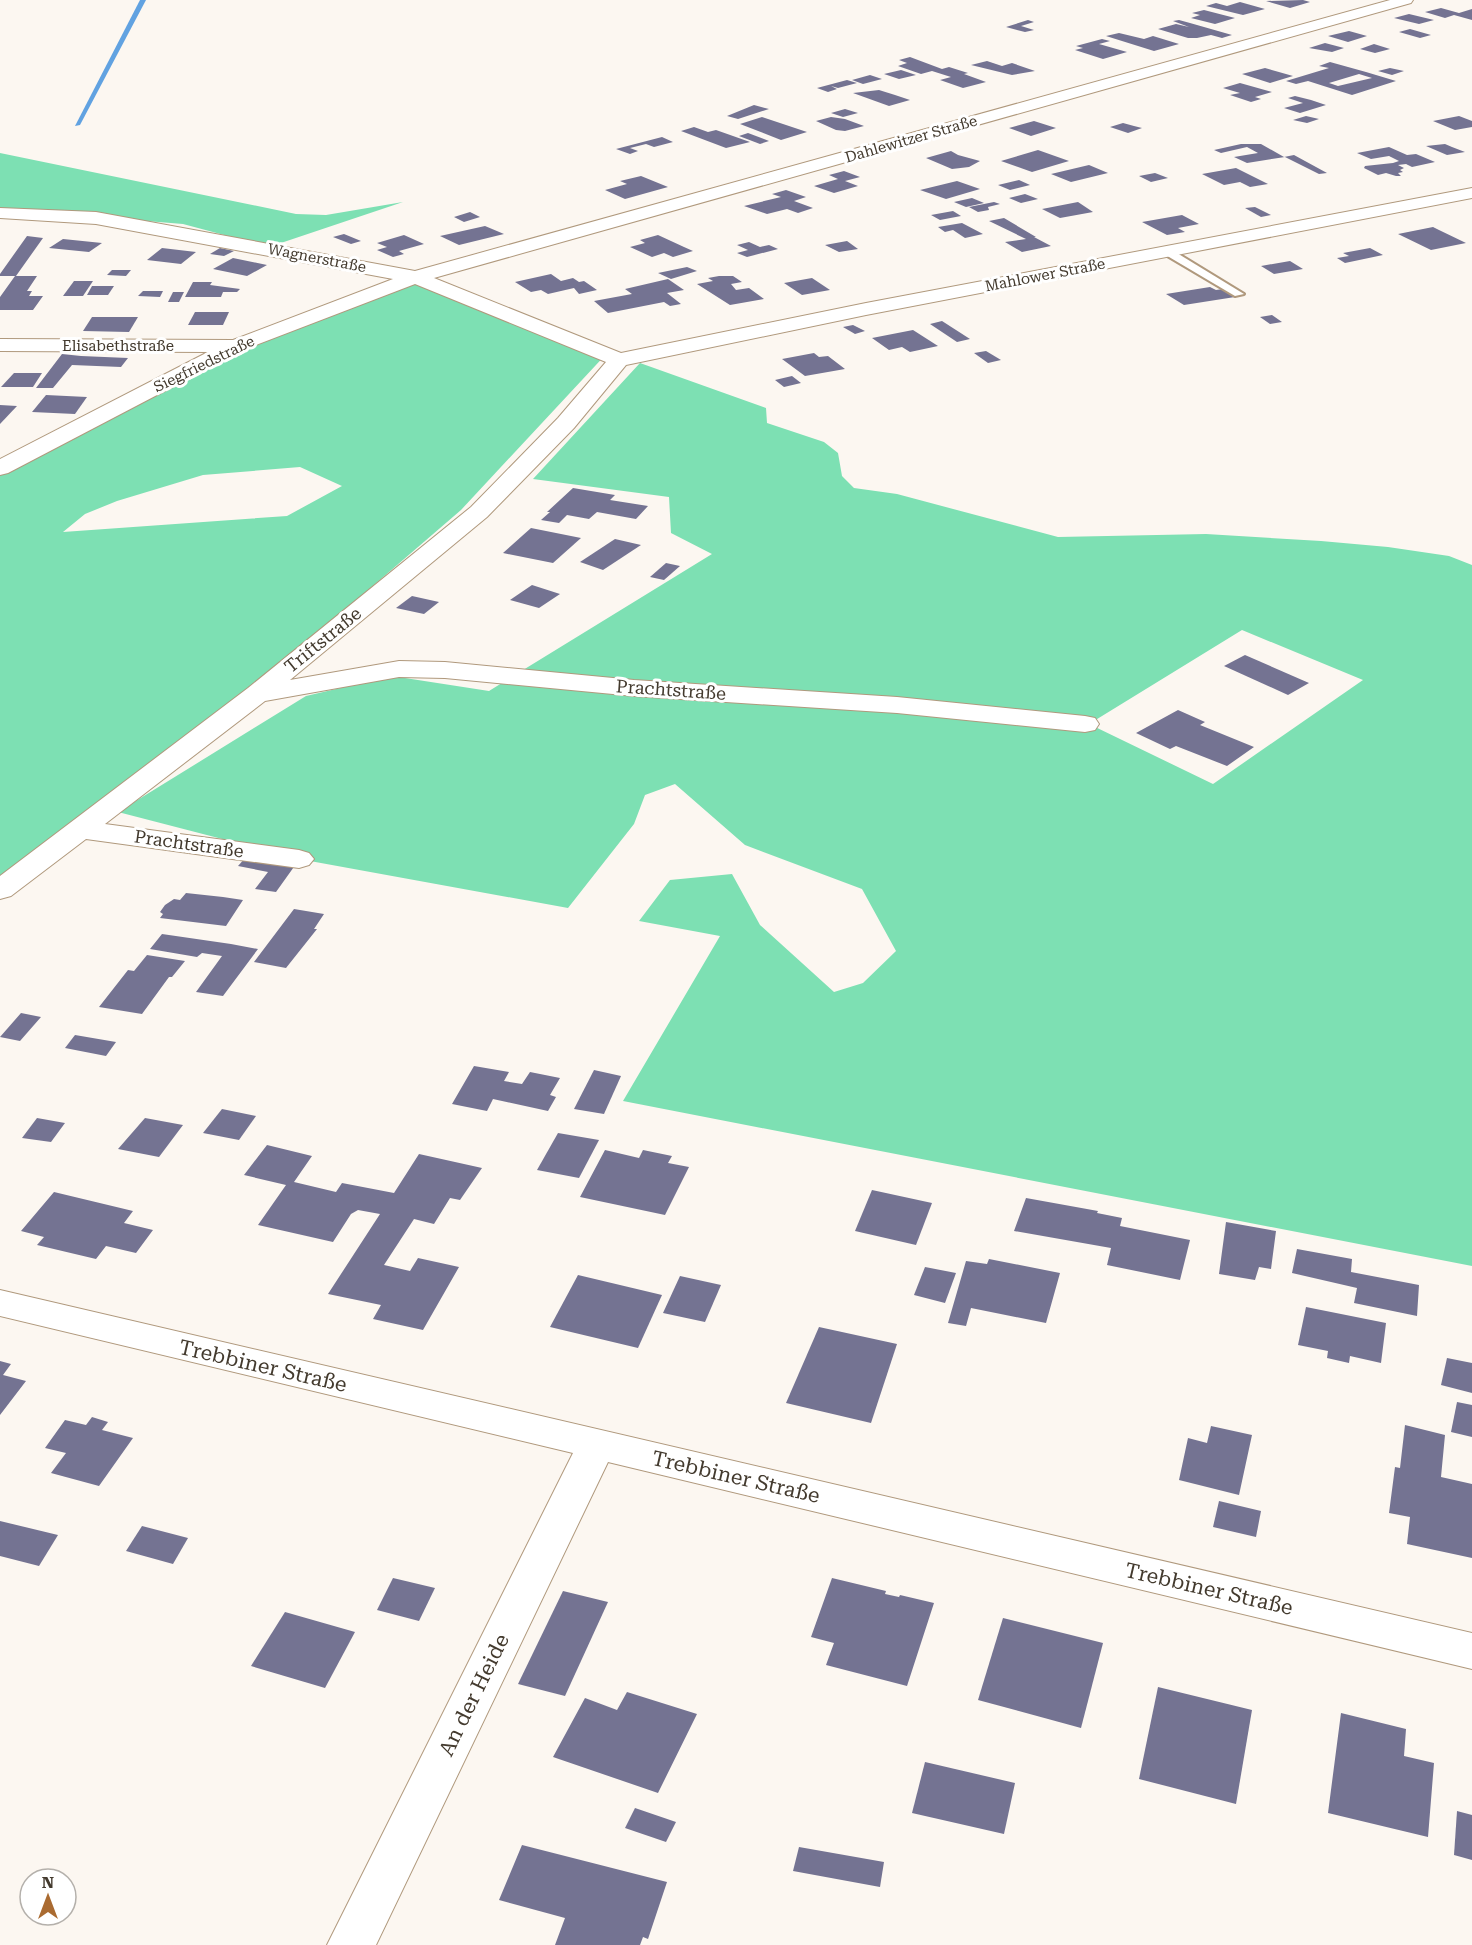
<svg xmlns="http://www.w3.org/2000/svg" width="1472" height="1945" font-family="'Roboto Serif',serif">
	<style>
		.forest { fill: #7de0b3; fill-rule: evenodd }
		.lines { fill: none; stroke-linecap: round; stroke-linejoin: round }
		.stream { fill: #61a2e1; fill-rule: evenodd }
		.building { fill: #747392; fill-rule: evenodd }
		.service-casing { stroke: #b0997d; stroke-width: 4 }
		.minor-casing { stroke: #b0997d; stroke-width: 2 }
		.service { fill: #fff; fill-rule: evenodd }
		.minor { fill: #fff; fill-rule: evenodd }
		.labels { text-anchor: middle; stroke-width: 6; stroke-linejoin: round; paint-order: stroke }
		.far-street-label { font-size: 15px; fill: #433a2e; stroke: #fff }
		.street-label { font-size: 18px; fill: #433a2e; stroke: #fff }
		.near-street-label { font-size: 21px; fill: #433a2e; stroke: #fff }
	</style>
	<rect width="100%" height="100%" fill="#fcf7f1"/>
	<!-- forest -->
	<g class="forest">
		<path d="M 0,153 L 296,214 L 326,215 L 403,202 L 269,247 L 183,224 L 0,209 Z"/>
		<path d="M 415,277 L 609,351 L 461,510 L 253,689 L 0,878 L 0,468 L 236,346 ZM 300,467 L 342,486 L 287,516 L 63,532 L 85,514 L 117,501 L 203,475 Z"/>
		<path d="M 640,363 L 766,408 L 767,423 L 824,442 L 838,453 L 842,476 L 854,488 L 897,494 L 1058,537 L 1206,534 L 1321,541 L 1388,547 L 1449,556 L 1472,565 L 1472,1266 L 623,1101 L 720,936 L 639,921 L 670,880 L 732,874 L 760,925 L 834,992 L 863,983 L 896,951 L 862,889 L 745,845 L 675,784 L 645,795 L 634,824 L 568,908 L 299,859 L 118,812 L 306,696 L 392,676 L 489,691 L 712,554 L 671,533 L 669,497 L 533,479 ZM 1242,630 L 1363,680 L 1213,784 L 1089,724 Z"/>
	</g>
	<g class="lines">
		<!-- stream -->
		<path class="stream" d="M 140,0 L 146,0 L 80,125 L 75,126 Z"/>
	</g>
	<!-- building -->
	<g class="building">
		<path d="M 1303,0 L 1310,2 L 1290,8 L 1266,1 Z"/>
		<path d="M 1240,2 L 1265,9 L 1243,15 L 1206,6 L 1216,3 L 1227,6 Z"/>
		<path d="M 1441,8 L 1459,13 L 1472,9 L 1472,20 L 1454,15 L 1445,18 L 1425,12 Z"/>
		<path d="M 1204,10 L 1235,18 L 1215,24 L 1191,18 L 1200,15 L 1192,13 Z"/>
		<path d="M 1409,14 L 1434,20 L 1419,24 L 1394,18 Z"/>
		<path d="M 1028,20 L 1034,22 L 1021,26 L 1034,30 L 1025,32 L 1006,27 Z"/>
		<path d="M 1179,20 L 1190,23 L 1232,35 L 1222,38 L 1211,35 L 1197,38 L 1188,38 L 1158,29 L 1176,24 L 1189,27 L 1173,21 Z"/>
		<path d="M 1410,29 L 1431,35 L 1420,38 L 1399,32 Z"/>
		<path d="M 1349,31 L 1367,36 L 1348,42 L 1328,36 Z"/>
		<path d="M 1119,33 L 1144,39 L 1153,36 L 1179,44 L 1154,51 L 1106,36 Z"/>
		<path d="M 1102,39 L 1110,41 L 1099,44 L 1127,52 L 1103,59 L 1075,50 L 1083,48 L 1076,46 Z"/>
		<path d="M 1325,43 L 1344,48 L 1332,52 L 1309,48 Z"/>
		<path d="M 1374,44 L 1390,49 L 1375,53 L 1360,49 Z"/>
		<path d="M 910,57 L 942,69 L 949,67 L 968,73 L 964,74 L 986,82 L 963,88 L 940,80 L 951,77 L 932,71 L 921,74 L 898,66 L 907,63 L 899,60 Z"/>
		<path d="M 987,61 L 1002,66 L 1012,63 L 1035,71 L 1012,75 L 971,65 Z"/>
		<path d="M 1330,62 L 1366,72 L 1396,81 L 1352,95 L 1308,81 L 1296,84 L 1286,81 L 1329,68 L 1319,66 ZM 1359,74 L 1372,78 L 1338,86 L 1329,83 Z"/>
		<path d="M 1265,68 L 1293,76 L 1270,83 L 1242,74 Z"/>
		<path d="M 1390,68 L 1404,71 L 1392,75 L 1378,71 Z"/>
		<path d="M 901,70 L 916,75 L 899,79 L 884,74 Z"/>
		<path d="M 870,75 L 882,79 L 863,84 L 852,80 Z"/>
		<path d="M 847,80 L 857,83 L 838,88 L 831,86 L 837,89 L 828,92 L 817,88 Z"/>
		<path d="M 1240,83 L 1272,92 L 1255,97 L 1261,99 L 1251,102 L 1230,95 L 1240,93 L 1223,88 Z"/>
		<path d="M 879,90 L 895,95 L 910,100 L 889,106 L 853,93 Z"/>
		<path d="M 1295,96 L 1311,100 L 1326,105 L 1300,113 L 1284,108 L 1303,103 L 1288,98 Z"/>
		<path d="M 754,105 L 769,109 L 738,119 L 727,116 Z"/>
		<path d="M 845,109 L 858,113 L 843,117 L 831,113 Z"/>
		<path d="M 1306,116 L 1319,119 L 1307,123 L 1293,120 Z"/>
		<path d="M 1459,116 L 1472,121 L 1472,127 L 1455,130 L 1433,121 Z"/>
		<path d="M 762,117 L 807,132 L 781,140 L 740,124 Z"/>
		<path d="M 831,117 L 845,119 L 864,126 L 845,131 L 836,130 L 816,121 Z"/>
		<path d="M 1034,121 L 1056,128 L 1031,136 L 1009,128 Z"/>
		<path d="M 1123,123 L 1134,126 L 1142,128 L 1128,133 L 1110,127 Z"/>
		<path d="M 694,127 L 708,132 L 716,130 L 750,142 L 726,148 L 681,131 Z"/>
		<path d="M 748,133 L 769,141 L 760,144 L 739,136 Z"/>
		<path d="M 662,137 L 673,142 L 654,147 L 646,144 L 630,148 L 638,151 L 630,154 L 616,149 Z"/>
		<path d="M 1241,144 L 1261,144 L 1284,157 L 1294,155 L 1327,173 L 1319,174 L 1285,157 L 1247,163 L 1234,157 L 1258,153 L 1247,147 L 1221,153 L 1214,150 Z"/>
		<path d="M 1445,144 L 1452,147 L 1465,152 L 1447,155 L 1426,146 Z"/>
		<path d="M 1389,147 L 1407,155 L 1416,154 L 1435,162 L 1412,167 L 1406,164 L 1398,165 L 1404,168 L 1400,170 L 1403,172 L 1398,173 L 1401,176 L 1396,176 L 1386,173 L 1378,175 L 1364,168 L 1365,166 L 1393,163 L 1399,161 L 1389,156 L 1371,159 L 1357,153 Z"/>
		<path d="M 1038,150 L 1069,161 L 1032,172 L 1001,161 Z"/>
		<path d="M 951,151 L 958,155 L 980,161 L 969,167 L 952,169 L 926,158 Z"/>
		<path d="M 1089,165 L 1108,173 L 1071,182 L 1051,174 Z"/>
		<path d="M 1236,168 L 1268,184 L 1250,187 L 1240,182 L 1224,185 L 1202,174 Z"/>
		<path d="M 844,171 L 860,177 L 845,181 L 858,186 L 834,193 L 814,186 L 838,179 L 829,175 Z"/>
		<path d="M 1155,173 L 1168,178 L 1151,182 L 1139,176 Z"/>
		<path d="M 641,176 L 668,187 L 625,199 L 605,190 L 627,184 L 620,181 Z"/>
		<path d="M 1019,180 L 1030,185 L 1010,190 L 998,185 Z"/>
		<path d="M 957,181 L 980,189 L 946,199 L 920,190 Z"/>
		<path d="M 786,190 L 806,197 L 794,201 L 813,208 L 798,213 L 787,209 L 767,214 L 744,206 L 781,197 L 772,194 Z"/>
		<path d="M 1025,194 L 1038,199 L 1021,203 L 1009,198 Z"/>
		<path d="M 972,198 L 984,203 L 966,207 L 954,202 Z"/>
		<path d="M 994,202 L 1000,204 L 988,207 L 989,210 L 978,212 L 969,207 Z"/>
		<path d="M 1078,202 L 1093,212 L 1060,218 L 1042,209 Z"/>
		<path d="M 1255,207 L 1271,215 L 1261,217 L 1245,208 Z"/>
		<path d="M 953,211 L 961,216 L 940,220 L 931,215 Z"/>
		<path d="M 470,212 L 480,217 L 464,222 L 454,217 Z"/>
		<path d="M 1182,215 L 1199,224 L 1178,228 L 1185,232 L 1167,235 L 1142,222 Z"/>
		<path d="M 1004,218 L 1036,237 L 1034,237 L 1051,246 L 1022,252 L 1005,242 L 1026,239 L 989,221 Z"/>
		<path d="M 962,223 L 983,234 L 965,238 L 953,230 L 945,232 L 938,227 Z"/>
		<path d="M 485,226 L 504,234 L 459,245 L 440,236 Z"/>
		<path d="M 1433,227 L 1439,230 L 1466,243 L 1431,250 L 1398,234 Z"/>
		<path d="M 344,234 L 361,241 L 351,244 L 333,237 Z"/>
		<path d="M 404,235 L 424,244 L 399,251 L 404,254 L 393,257 L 377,250 L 387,247 L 377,243 Z"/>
		<path d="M 658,235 L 684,247 L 693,251 L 673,257 L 664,253 L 652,257 L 630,247 L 645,243 L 640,240 Z"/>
		<path d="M 27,236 L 43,238 L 16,276 L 37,276 L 27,291 L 32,291 L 29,296 L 43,296 L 33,310 L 0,310 L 0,297 L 15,276 L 0,276 L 0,274 Z"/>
		<path d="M 63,239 L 102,243 L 89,252 L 49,248 Z"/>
		<path d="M 847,241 L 858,249 L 839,252 L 825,245 Z"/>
		<path d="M 749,242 L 760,247 L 769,245 L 778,249 L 747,257 L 737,253 L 748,250 L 737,245 Z"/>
		<path d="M 162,248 L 196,252 L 181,264 L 147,260 Z"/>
		<path d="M 220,248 L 234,251 L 224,256 L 210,254 Z"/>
		<path d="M 1370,248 L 1383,255 L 1345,263 L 1337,258 L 1349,256 L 1343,253 Z"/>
		<path d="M 233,258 L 267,265 L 247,276 L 213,269 Z"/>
		<path d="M 1290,261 L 1303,269 L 1274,274 L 1261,266 Z"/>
		<path d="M 687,267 L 697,271 L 671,279 L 658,273 Z"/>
		<path d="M 112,270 L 131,270 L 126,276 L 107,275 Z"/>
		<path d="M 551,274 L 561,281 L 573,278 L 579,282 L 584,281 L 597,290 L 579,294 L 574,288 L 548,294 L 541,290 L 531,292 L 515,282 Z"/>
		<path d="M 719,276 L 733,276 L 742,282 L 731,284 L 736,290 L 749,288 L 764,299 L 730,305 L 697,284 L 713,281 L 708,278 Z"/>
		<path d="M 812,278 L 830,290 L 802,295 L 784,283 Z"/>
		<path d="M 668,279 L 684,290 L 667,293 L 681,304 L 670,306 L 664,302 L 608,313 L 594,301 L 632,294 L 625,289 Z"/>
		<path d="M 74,281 L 93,281 L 83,296 L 63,296 Z"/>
		<path d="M 193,282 L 212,282 L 210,285 L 240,289 L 237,292 L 223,292 L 221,297 L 185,297 Z"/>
		<path d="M 92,286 L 114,286 L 108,295 L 87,295 Z"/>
		<path d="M 1210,287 L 1216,290 L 1223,289 L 1235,297 L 1184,305 L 1166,294 Z"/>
		<path d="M 143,291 L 163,291 L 160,297 L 138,296 Z"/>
		<path d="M 173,292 L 184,292 L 179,302 L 168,302 Z"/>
		<path d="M 195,312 L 229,312 L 223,325 L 188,325 Z"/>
		<path d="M 1272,315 L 1282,322 L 1270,324 L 1260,317 Z"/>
		<path d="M 92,317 L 138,317 L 129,332 L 83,331 Z"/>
		<path d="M 942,321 L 970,339 L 957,342 L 930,324 Z"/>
		<path d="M 853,325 L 865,331 L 855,334 L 843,327 Z"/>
		<path d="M 913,330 L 938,346 L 910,352 L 902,347 L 889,350 L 872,338 Z"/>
		<path d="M 986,351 L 1001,360 L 988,363 L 974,353 Z"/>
		<path d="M 814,353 L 819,357 L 828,356 L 845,369 L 805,376 L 782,359 Z"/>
		<path d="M 62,354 L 81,356 L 128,358 L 121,367 L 72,365 L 53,388 L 36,388 Z"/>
		<path d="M 14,373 L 42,373 L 33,387 L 1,387 Z"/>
		<path d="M 792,376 L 801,383 L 784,387 L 775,380 Z"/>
		<path d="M 46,395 L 87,397 L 75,414 L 32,412 Z"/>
		<path d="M 0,405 L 17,406 L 0,424 Z"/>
		<path d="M 573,488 L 615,495 L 610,500 L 648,506 L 636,519 L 597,512 L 589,519 L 567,515 L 559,523 L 541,520 L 550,512 L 547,512 Z"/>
		<path d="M 531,528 L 581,538 L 553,563 L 503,553 Z"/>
		<path d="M 615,539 L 641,545 L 603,570 L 580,562 Z"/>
		<path d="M 666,563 L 680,566 L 664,580 L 650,577 Z"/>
		<path d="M 532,585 L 560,594 L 539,608 L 510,600 Z"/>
		<path d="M 412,596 L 439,602 L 424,614 L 396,608 Z"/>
		<path d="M 1245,655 L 1309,683 L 1288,695 L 1224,666 Z"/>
		<path d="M 1178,710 L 1205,722 L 1200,725 L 1254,747 L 1227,766 L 1176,746 L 1170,749 L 1136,733 Z"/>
		<path d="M 246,857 L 296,864 L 276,892 L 255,889 L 268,872 L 238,866 Z"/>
		<path d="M 186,893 L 223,897 L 243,900 L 226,926 L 160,918 L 163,914 L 160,912 L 165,905 L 174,899 L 180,900 Z"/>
		<path d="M 294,909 L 324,914 L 314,929 L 317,929 L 286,968 L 254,962 Z"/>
		<path d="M 162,934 L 231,944 L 258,949 L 223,996 L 196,992 L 222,956 L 202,953 L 197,957 L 150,949 Z"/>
		<path d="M 147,955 L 185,961 L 172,977 L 169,977 L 142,1014 L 99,1007 L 128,970 L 134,971 Z"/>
		<path d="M 21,1013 L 41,1017 L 20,1041 L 0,1037 Z"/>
		<path d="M 75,1035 L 116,1042 L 106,1056 L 65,1048 Z"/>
		<path d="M 474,1066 L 509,1072 L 504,1081 L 522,1084 L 530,1072 L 560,1078 L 550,1095 L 556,1097 L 548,1111 L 493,1099 L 487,1111 L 452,1104 Z"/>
		<path d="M 594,1070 L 621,1076 L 604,1114 L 574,1109 Z"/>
		<path d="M 222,1109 L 256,1116 L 239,1140 L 203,1133 Z"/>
		<path d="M 37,1118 L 65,1123 L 51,1142 L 22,1138 Z"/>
		<path d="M 145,1118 L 183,1125 L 159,1157 L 118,1149 Z"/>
		<path d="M 558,1133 L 599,1140 L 579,1178 L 537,1170 Z"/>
		<path d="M 267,1145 L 312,1156 L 294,1182 L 336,1192 L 342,1183 L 394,1193 L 419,1154 L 482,1168 L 460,1200 L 450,1198 L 434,1224 L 414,1219 L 384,1265 L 410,1271 L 418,1258 L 459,1267 L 423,1330 L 373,1319 L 381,1305 L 328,1294 L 380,1214 L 358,1210 L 351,1214 L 333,1242 L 258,1225 L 286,1185 L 244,1175 Z"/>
		<path d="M 605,1150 L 639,1158 L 643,1150 L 672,1156 L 668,1163 L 689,1167 L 665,1215 L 580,1197 Z"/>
		<path d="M 872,1190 L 932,1203 L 916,1245 L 855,1231 Z"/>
		<path d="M 54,1192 L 133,1211 L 124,1223 L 153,1230 L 136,1253 L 106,1246 L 96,1259 L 37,1245 L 44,1237 L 21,1231 Z"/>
		<path d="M 1026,1198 L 1098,1211 L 1097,1213 L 1122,1218 L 1120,1226 L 1190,1240 L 1180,1280 L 1107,1265 L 1111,1248 L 1014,1231 Z"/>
		<path d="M 1226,1222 L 1276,1231 L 1271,1269 L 1259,1267 L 1255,1280 L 1219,1274 Z"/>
		<path d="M 1297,1249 L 1352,1259 L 1351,1272 L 1419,1285 L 1417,1316 L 1354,1303 L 1357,1288 L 1292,1273 Z"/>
		<path d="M 989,1259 L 1060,1273 L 1046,1323 L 971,1308 L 966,1326 L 948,1323 L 966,1261 L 987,1264 Z"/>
		<path d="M 925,1267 L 956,1273 L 945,1303 L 914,1295 Z"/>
		<path d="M 578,1275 L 662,1295 L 638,1348 L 550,1327 Z"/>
		<path d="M 680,1276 L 721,1285 L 705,1322 L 663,1313 Z"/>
		<path d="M 1306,1307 L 1386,1323 L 1381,1363 L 1350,1356 L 1349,1363 L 1327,1358 L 1328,1351 L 1298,1345 Z"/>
		<path d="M 819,1327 L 897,1344 L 871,1423 L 786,1403 Z"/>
		<path d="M 1447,1358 L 1472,1363 L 1472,1393 L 1441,1385 Z"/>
		<path d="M 0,1361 L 11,1364 L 3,1375 L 26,1381 L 0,1415 Z"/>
		<path d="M 1457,1402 L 1472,1405 L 1472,1437 L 1451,1432 Z"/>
		<path d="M 92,1417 L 108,1422 L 102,1430 L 133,1438 L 99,1486 L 51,1473 L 66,1453 L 45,1448 L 65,1420 L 86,1425 Z"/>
		<path d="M 1405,1425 L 1445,1435 L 1441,1477 L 1472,1484 L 1472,1558 L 1407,1544 L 1410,1517 L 1389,1513 L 1395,1467 L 1400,1468 Z"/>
		<path d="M 1211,1426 L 1252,1435 L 1239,1495 L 1179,1480 L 1188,1438 L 1207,1443 Z"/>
		<path d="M 1219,1501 L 1261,1511 L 1256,1537 L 1213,1527 Z"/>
		<path d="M 0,1521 L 58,1535 L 39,1566 L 0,1556 Z"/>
		<path d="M 142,1526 L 188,1538 L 173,1564 L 126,1551 Z"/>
		<path d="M 393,1578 L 435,1588 L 419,1621 L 377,1610 Z"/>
		<path d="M 832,1578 L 886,1591 L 885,1594 L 899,1597 L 900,1595 L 934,1603 L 907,1686 L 826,1665 L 834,1643 L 811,1637 Z"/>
		<path d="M 563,1591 L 608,1602 L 565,1696 L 518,1684 Z"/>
		<path d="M 285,1612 L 355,1632 L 325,1688 L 251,1666 Z"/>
		<path d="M 1003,1618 L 1103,1643 L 1081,1728 L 978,1700 Z"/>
		<path d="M 1158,1687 L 1252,1710 L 1236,1804 L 1139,1779 Z"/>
		<path d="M 627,1692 L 697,1714 L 658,1793 L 553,1757 L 585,1698 L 617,1710 Z"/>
		<path d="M 1341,1713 L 1406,1729 L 1404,1756 L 1434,1763 L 1428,1837 L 1328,1813 Z"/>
		<path d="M 925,1762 L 1015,1783 L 1004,1834 L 912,1813 Z"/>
		<path d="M 635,1808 L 676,1822 L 666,1842 L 625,1828 Z"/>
		<path d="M 1457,1811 L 1472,1815 L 1472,1860 L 1454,1855 Z"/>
		<path d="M 522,1845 L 667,1882 L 648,1939 L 643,1937 L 640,1945 L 555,1945 L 565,1918 L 499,1900 Z"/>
		<path d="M 799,1847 L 884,1862 L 880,1887 L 793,1871 Z"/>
	</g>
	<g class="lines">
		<!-- service casing -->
		<g class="service-casing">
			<path id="service" d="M 1164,250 L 1172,250 L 1244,294 L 1235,296 L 1164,254 Z"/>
		</g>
		<!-- minor casing -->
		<g class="minor-casing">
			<g id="minor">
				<path d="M 1390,0 L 1413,0 L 1411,3 L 434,278 L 621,353 L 866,303 L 1472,188 L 1472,198 L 866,315 L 626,365 L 574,428 L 487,517 L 290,680 L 399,661 L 445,662 L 634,680 L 897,697 L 1085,716 L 1095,718 L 1099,724 L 1095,730 L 1085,732 L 897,713 L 634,696 L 445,678 L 399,677 L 265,701 L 105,824 L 299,850 L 309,853 L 314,859 L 309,865 L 299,868 L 86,839 L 11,896 L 0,899 L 0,876 L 248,688 L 471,507 L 558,418 L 606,362 L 415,284 L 243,350 L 8,473 L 0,475 L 0,459 L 208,352 L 0,351 L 0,339 L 233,340 L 393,279 L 96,224 L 0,218 L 0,208 L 96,212 L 415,271 Z"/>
				<path d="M 0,1290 L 1472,1633 L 1472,1669 L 608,1462 L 376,1945 L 327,1945 L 573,1453 L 0,1316 Z"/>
			</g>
		</g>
		<!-- service -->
		<use href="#service" class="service"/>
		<!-- minor -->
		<use href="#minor" class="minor"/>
	</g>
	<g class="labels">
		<!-- far-street labels -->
		<g class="far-street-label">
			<text transform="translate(911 139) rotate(-16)" y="5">Dahlewitzer Straße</text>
			<text transform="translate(317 258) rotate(11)" y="5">Wagnerstraße</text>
			<text transform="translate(1045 275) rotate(-11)" y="5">Mahlower Straße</text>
			<text x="118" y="351">Elisabethstraße</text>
			<text transform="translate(204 364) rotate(-26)" y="5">Siegfriedstraße</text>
		</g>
		<!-- street labels -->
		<g class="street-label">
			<text transform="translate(323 640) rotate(-39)" y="6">Triftstraße</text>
			<text transform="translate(671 690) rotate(4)" y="6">Prachtstraße</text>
			<text transform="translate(189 844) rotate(8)" y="6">Prachtstraße</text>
		</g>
		<!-- near-street labels -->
		<g class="near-street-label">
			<text transform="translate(263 1366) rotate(13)" y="7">Trebbiner Straße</text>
			<text transform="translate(736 1477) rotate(13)" y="7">Trebbiner Straße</text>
			<text transform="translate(1209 1589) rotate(13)" y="7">Trebbiner Straße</text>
			<text transform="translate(474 1695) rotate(-64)" y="7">An der Heide</text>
		</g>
	</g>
	<!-- north arrow -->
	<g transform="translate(48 1897)"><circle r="28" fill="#ffffff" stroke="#b4b0ab" stroke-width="1.5"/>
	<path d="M0-4.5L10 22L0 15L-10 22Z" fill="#aa6b31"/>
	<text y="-9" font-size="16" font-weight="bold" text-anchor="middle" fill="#433a2e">N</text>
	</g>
</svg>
